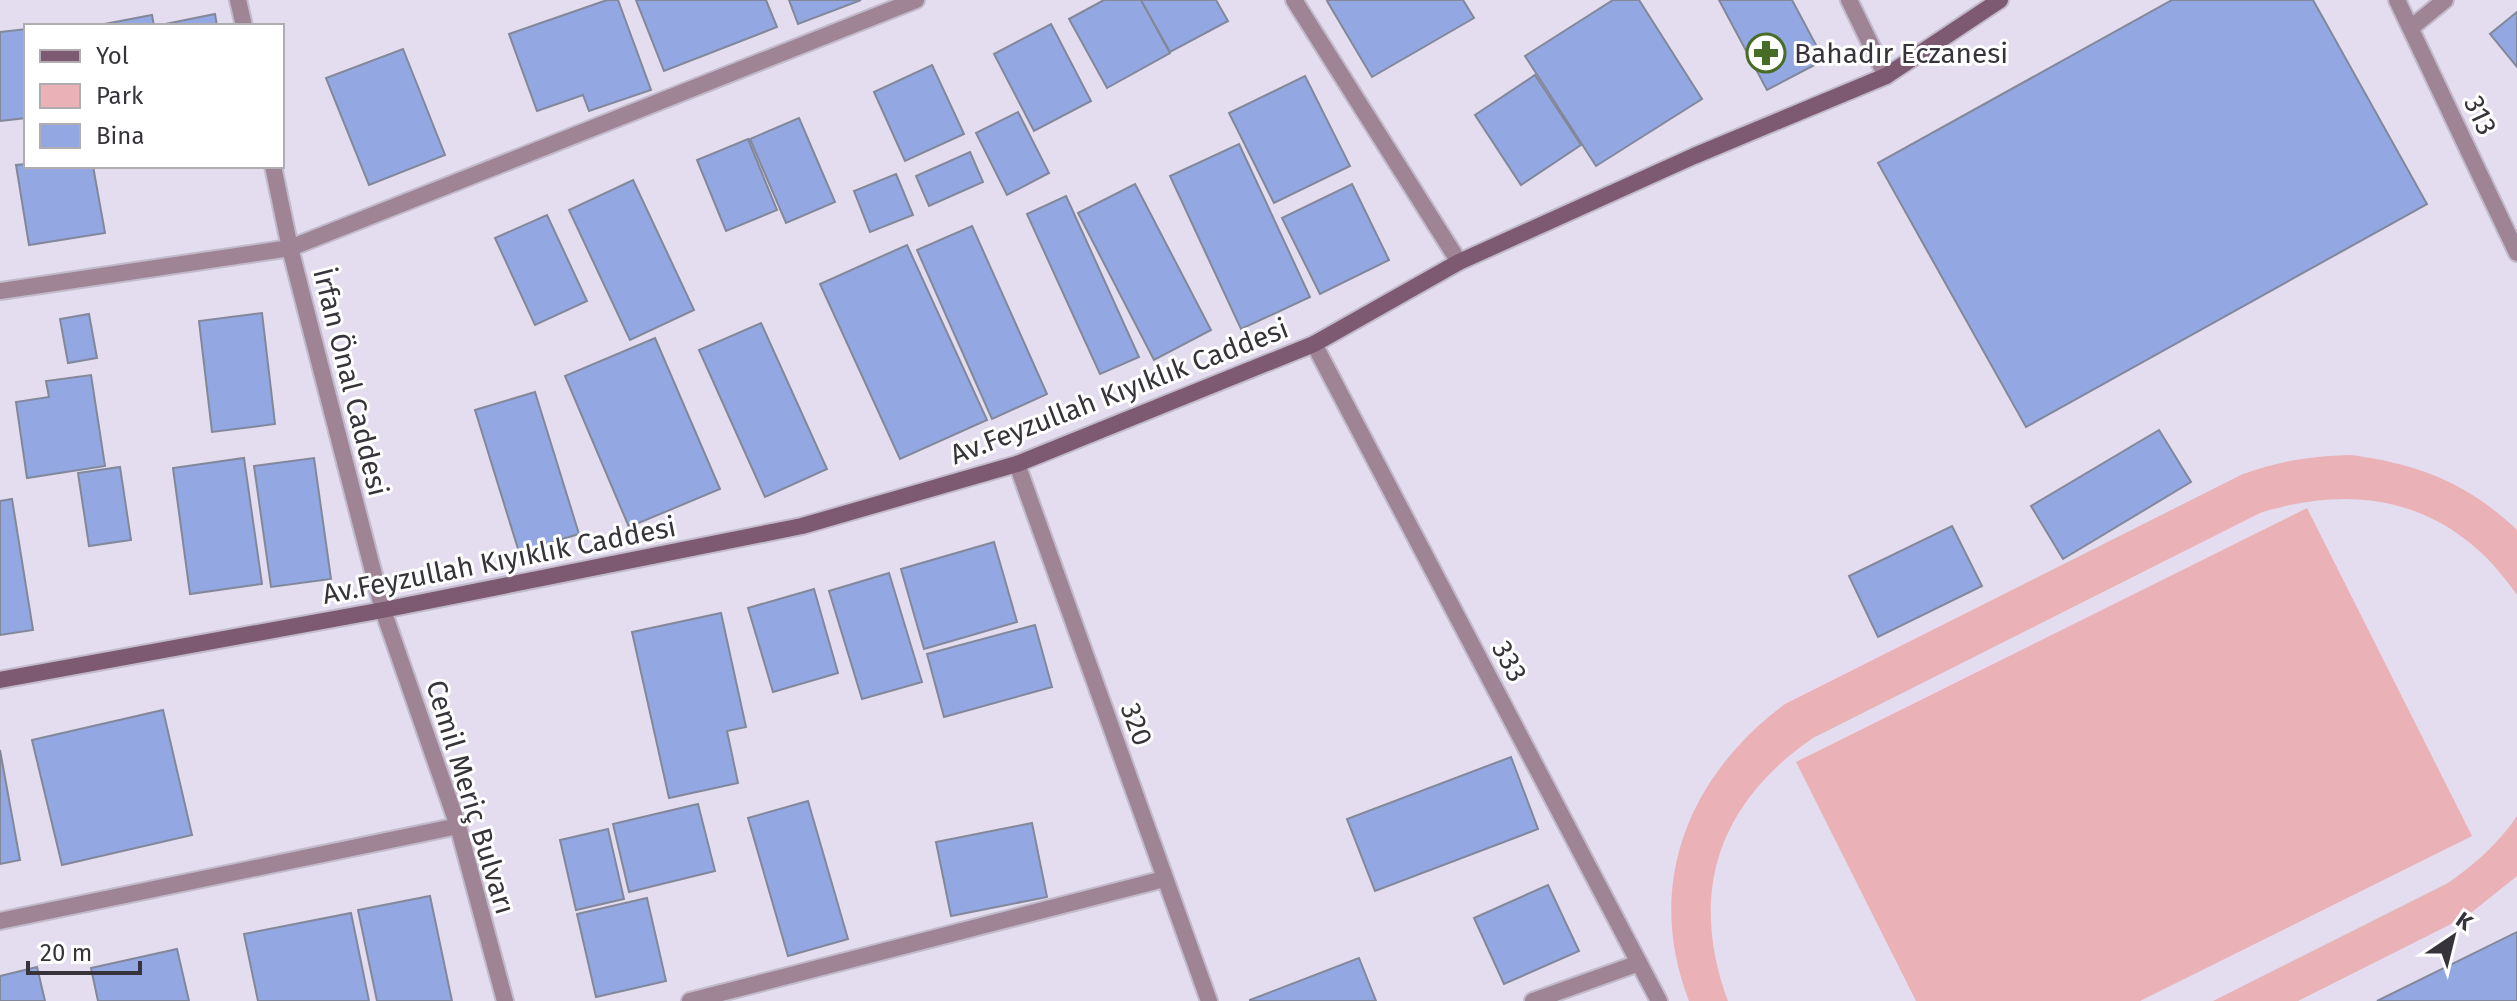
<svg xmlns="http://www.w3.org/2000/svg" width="2517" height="1001" font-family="'Fira Sans',sans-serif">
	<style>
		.green { fill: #eab2b7 }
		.building { fill: #93a7e2; stroke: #82889a; stroke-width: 2 }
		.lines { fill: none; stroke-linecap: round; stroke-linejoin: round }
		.street-casing { stroke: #c1bacb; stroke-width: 20 }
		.secondary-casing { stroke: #c1bacb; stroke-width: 20 }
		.street { stroke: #9f8496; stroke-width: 16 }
		.secondary { stroke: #7e5972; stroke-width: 16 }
		.labels { text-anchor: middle; stroke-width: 6; stroke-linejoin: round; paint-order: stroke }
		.poi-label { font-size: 28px; fill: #36333b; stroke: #fff; text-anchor: start }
		.street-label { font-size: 28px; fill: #36333b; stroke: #fff }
	</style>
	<rect width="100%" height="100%" fill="#e4dcef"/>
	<!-- green -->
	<g class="green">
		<path d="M 2351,455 C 2418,464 2468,483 2517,530 L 2517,595 C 2455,504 2363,480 2260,513 L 1813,738 C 1718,803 1688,893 1728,1001 L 1689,1001 C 1644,885 1688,776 1785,704 L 2243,474 C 2279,461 2312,456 2351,455 Z"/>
		<path d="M 2307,508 L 2472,836 L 2140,1001 L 1916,1001 L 1796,762 Z"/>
		<path d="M 2517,816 L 2517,876 L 2467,916 L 2298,1001 L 2213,1001 L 2448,883 C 2475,864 2498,844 2517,816 Z"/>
	</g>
	<!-- building -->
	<g class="building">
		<path d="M 607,0 L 618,0 L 651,90 L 589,111 L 583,95 L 537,111 L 509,34 Z"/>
		<path d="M 636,0 L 766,0 L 777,27 L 664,71 Z"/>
		<path d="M 789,0 L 861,0 L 798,24 Z"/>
		<path d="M 1104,0 L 1141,0 L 1170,53 L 1107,88 L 1069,19 Z"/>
		<path d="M 1141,0 L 1216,0 L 1228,21 L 1170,52 Z"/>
		<path d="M 1329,0 L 1463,0 L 1474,18 L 1372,77 L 1327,1 Z"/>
		<path d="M 1613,0 L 1639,0 L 1702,99 L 1596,166 L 1525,56 Z"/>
		<path d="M 1719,0 L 1792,0 L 1824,60 L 1767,90 Z"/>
		<path d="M 2172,0 L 2313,0 L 2427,204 L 2026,427 L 1878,163 Z"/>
		<path d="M 2517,12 L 2517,67 L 2490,34 Z"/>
		<path d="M 215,14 L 217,26 L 160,26 L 160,25 Z"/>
		<path d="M 152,15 L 154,26 L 94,26 Z"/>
		<path d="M 1051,24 L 1091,101 L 1034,131 L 994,54 Z"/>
		<path d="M 26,29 L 26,118 L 0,121 L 0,32 Z"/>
		<path d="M 403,49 L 445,155 L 369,185 L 326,78 Z"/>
		<path d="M 932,65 L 964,134 L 905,161 L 874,92 Z"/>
		<path d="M 1535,75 L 1581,145 L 1521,185 L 1475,115 Z"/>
		<path d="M 1305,76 L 1350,166 L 1274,203 L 1229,113 Z"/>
		<path d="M 1018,112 L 1049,173 L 1007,195 L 976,133 Z"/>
		<path d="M 799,118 L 835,202 L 786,223 L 750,139 Z"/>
		<path d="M 748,139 L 777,210 L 726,231 L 697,160 Z"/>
		<path d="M 1239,144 L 1310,297 L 1241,329 L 1170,176 Z"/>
		<path d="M 970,152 L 983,182 L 929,206 L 916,176 Z"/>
		<path d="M 26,164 L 26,166 L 93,166 L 105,233 L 29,245 L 16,165 Z"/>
		<path d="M 896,174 L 913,215 L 870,232 L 854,191 Z"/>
		<path d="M 633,180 L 694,310 L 630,340 L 569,210 Z"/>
		<path d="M 1135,184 L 1211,330 L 1154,360 L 1078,213 Z"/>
		<path d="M 1352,184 L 1389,260 L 1320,294 L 1282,218 Z"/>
		<path d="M 1066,196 L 1139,357 L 1100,374 L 1027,214 Z"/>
		<path d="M 547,215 L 587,301 L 535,325 L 495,238 Z"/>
		<path d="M 972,226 L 1047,394 L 992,419 L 917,250 Z"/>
		<path d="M 907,245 L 987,420 L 900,459 L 820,284 Z"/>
		<path d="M 262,313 L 275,424 L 212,432 L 199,321 Z"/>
		<path d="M 89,314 L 97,358 L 68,363 L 60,319 Z"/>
		<path d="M 761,323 L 827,469 L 765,497 L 699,350 Z"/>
		<path d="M 655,338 L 720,489 L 629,527 L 565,376 Z"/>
		<path d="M 91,375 L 105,466 L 27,478 L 16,402 L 49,397 L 46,381 Z"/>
		<path d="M 535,392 L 579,534 L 519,552 L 475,410 Z"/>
		<path d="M 2159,430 L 2191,482 L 2063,559 L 2031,506 Z"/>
		<path d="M 244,458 L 262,584 L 190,594 L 173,468 Z"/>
		<path d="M 314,458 L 331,579 L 271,587 L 254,466 Z"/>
		<path d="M 120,467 L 131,540 L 89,546 L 78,473 Z"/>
		<path d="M 12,499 L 33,630 L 0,635 L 0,501 Z"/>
		<path d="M 1952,526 L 1982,586 L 1878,637 L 1849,576 Z"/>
		<path d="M 994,542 L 1017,622 L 924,649 L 901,569 Z"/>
		<path d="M 889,573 L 922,682 L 862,699 L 829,591 Z"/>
		<path d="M 814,589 L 838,673 L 773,692 L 748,608 Z"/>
		<path d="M 721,613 L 746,727 L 727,731 L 738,783 L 669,798 L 632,632 Z"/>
		<path d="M 1035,625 L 1052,687 L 944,717 L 927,654 Z"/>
		<path d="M 163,710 L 192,835 L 62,865 L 32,740 Z"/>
		<path d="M 0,750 L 20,860 L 0,864 Z"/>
		<path d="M 1511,757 L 1538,829 L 1375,891 L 1347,819 Z"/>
		<path d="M 808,801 L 848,939 L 788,956 L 748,818 Z"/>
		<path d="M 698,804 L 715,871 L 629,892 L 613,824 Z"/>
		<path d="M 1032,823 L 1047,897 L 951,916 L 936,842 Z"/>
		<path d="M 608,829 L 624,899 L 576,910 L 560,840 Z"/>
		<path d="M 1548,885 L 1579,951 L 1504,984 L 1474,918 Z"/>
		<path d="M 430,896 L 452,1001 L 377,1001 L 358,910 Z"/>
		<path d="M 647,898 L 666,981 L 596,997 L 577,914 Z"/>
		<path d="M 351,913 L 369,1001 L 258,1001 L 244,934 Z"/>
		<path d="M 2517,932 L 2517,1001 L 2377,1001 Z"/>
		<path d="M 177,949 L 189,1001 L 98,1001 L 91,968 Z"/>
		<path d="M 1359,958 L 1376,1001 L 1250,1001 L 1250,1000 Z"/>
		<path d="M 37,967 L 45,1001 L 0,1001 L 0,976 Z"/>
	</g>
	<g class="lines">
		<!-- street casing -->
		<g class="street-casing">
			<g id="street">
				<path d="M 238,0 L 244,26"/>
				<path d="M 1294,0 L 1459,262"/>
				<path d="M 1849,0 L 1886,76"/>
				<path d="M 2397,0 L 2517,253"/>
				<path d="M 2412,27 L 2445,0"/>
				<path d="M 273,166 L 290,248 L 383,610 L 458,826 L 505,1001"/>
				<path d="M 0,291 L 290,248 L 916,0"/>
				<path d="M 1314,344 L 1659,1001"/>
				<path d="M 1017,464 L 1209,1001"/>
				<path d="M 0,921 L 458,826"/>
				<path d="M 690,1001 L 1164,879"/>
				<path d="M 1533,1001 L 1639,963"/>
			</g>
		</g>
		<!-- secondary casing -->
		<g class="secondary-casing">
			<path id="secondary" d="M 0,680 L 383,610 L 802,526 L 1017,464 L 1314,344 L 1459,262 L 1694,156 L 1886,76 L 2000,0"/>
		</g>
		<!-- street -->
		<use href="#street" class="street"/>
		<!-- secondary -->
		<use href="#secondary" class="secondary"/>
	</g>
	<!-- icons -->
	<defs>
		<g id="pharmacy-ring" transform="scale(2)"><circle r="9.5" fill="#fff" stroke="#466c26" stroke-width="1.5"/><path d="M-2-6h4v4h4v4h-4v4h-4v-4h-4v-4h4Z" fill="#466c26"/></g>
	</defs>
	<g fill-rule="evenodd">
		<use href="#pharmacy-ring" x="1766" y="53"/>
	</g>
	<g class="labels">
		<!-- poi labels -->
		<g class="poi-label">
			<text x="1794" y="63">Bahadır Eczanesi</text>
		</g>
		<!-- street labels -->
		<g class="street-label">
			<text transform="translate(2481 115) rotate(65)" y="10">313</text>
			<text transform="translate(351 382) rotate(76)" y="10">İrfan Önal Caddesi</text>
			<text transform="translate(1119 391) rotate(-21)" y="10">Av.Feyzullah Kıyıklık Caddesi</text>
			<text transform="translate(499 560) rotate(-11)" y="10">Av.Feyzullah Kıyıklık Caddesi</text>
			<text transform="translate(1510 661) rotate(62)" y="10">333</text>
			<text transform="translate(1137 724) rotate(70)" y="10">320</text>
			<text transform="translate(471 797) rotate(73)" y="10">Cemil Meriç Bulvarı</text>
		</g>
	</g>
	<!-- legend -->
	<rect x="24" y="24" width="260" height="144" fill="#ffffff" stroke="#afadb1" stroke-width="2"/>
	<rect x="40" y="50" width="40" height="12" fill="#7e5972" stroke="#afadb1" stroke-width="2"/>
	<text x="96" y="64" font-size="24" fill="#36333b">Yol</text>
	<rect x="40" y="84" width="40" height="24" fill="#eab2b7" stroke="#afadb1" stroke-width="2"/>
	<text x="96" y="104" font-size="24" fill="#36333b">Park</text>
	<rect x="40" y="124" width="40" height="24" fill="#93a7e2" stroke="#afadb1" stroke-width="2"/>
	<text x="96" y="144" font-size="24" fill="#36333b">Bina</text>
	<!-- north arrow -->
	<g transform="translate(2453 937) rotate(35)" stroke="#ffffff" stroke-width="6" paint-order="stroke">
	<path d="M0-6L14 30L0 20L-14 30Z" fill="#36333b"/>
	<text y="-12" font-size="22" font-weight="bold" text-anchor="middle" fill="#36333b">K</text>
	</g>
	<!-- scale -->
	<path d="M28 961v12h112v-12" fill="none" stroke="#36333b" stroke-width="4"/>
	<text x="40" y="961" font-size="24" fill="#36333b" stroke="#ffffff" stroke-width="6" paint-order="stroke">20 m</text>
</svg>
